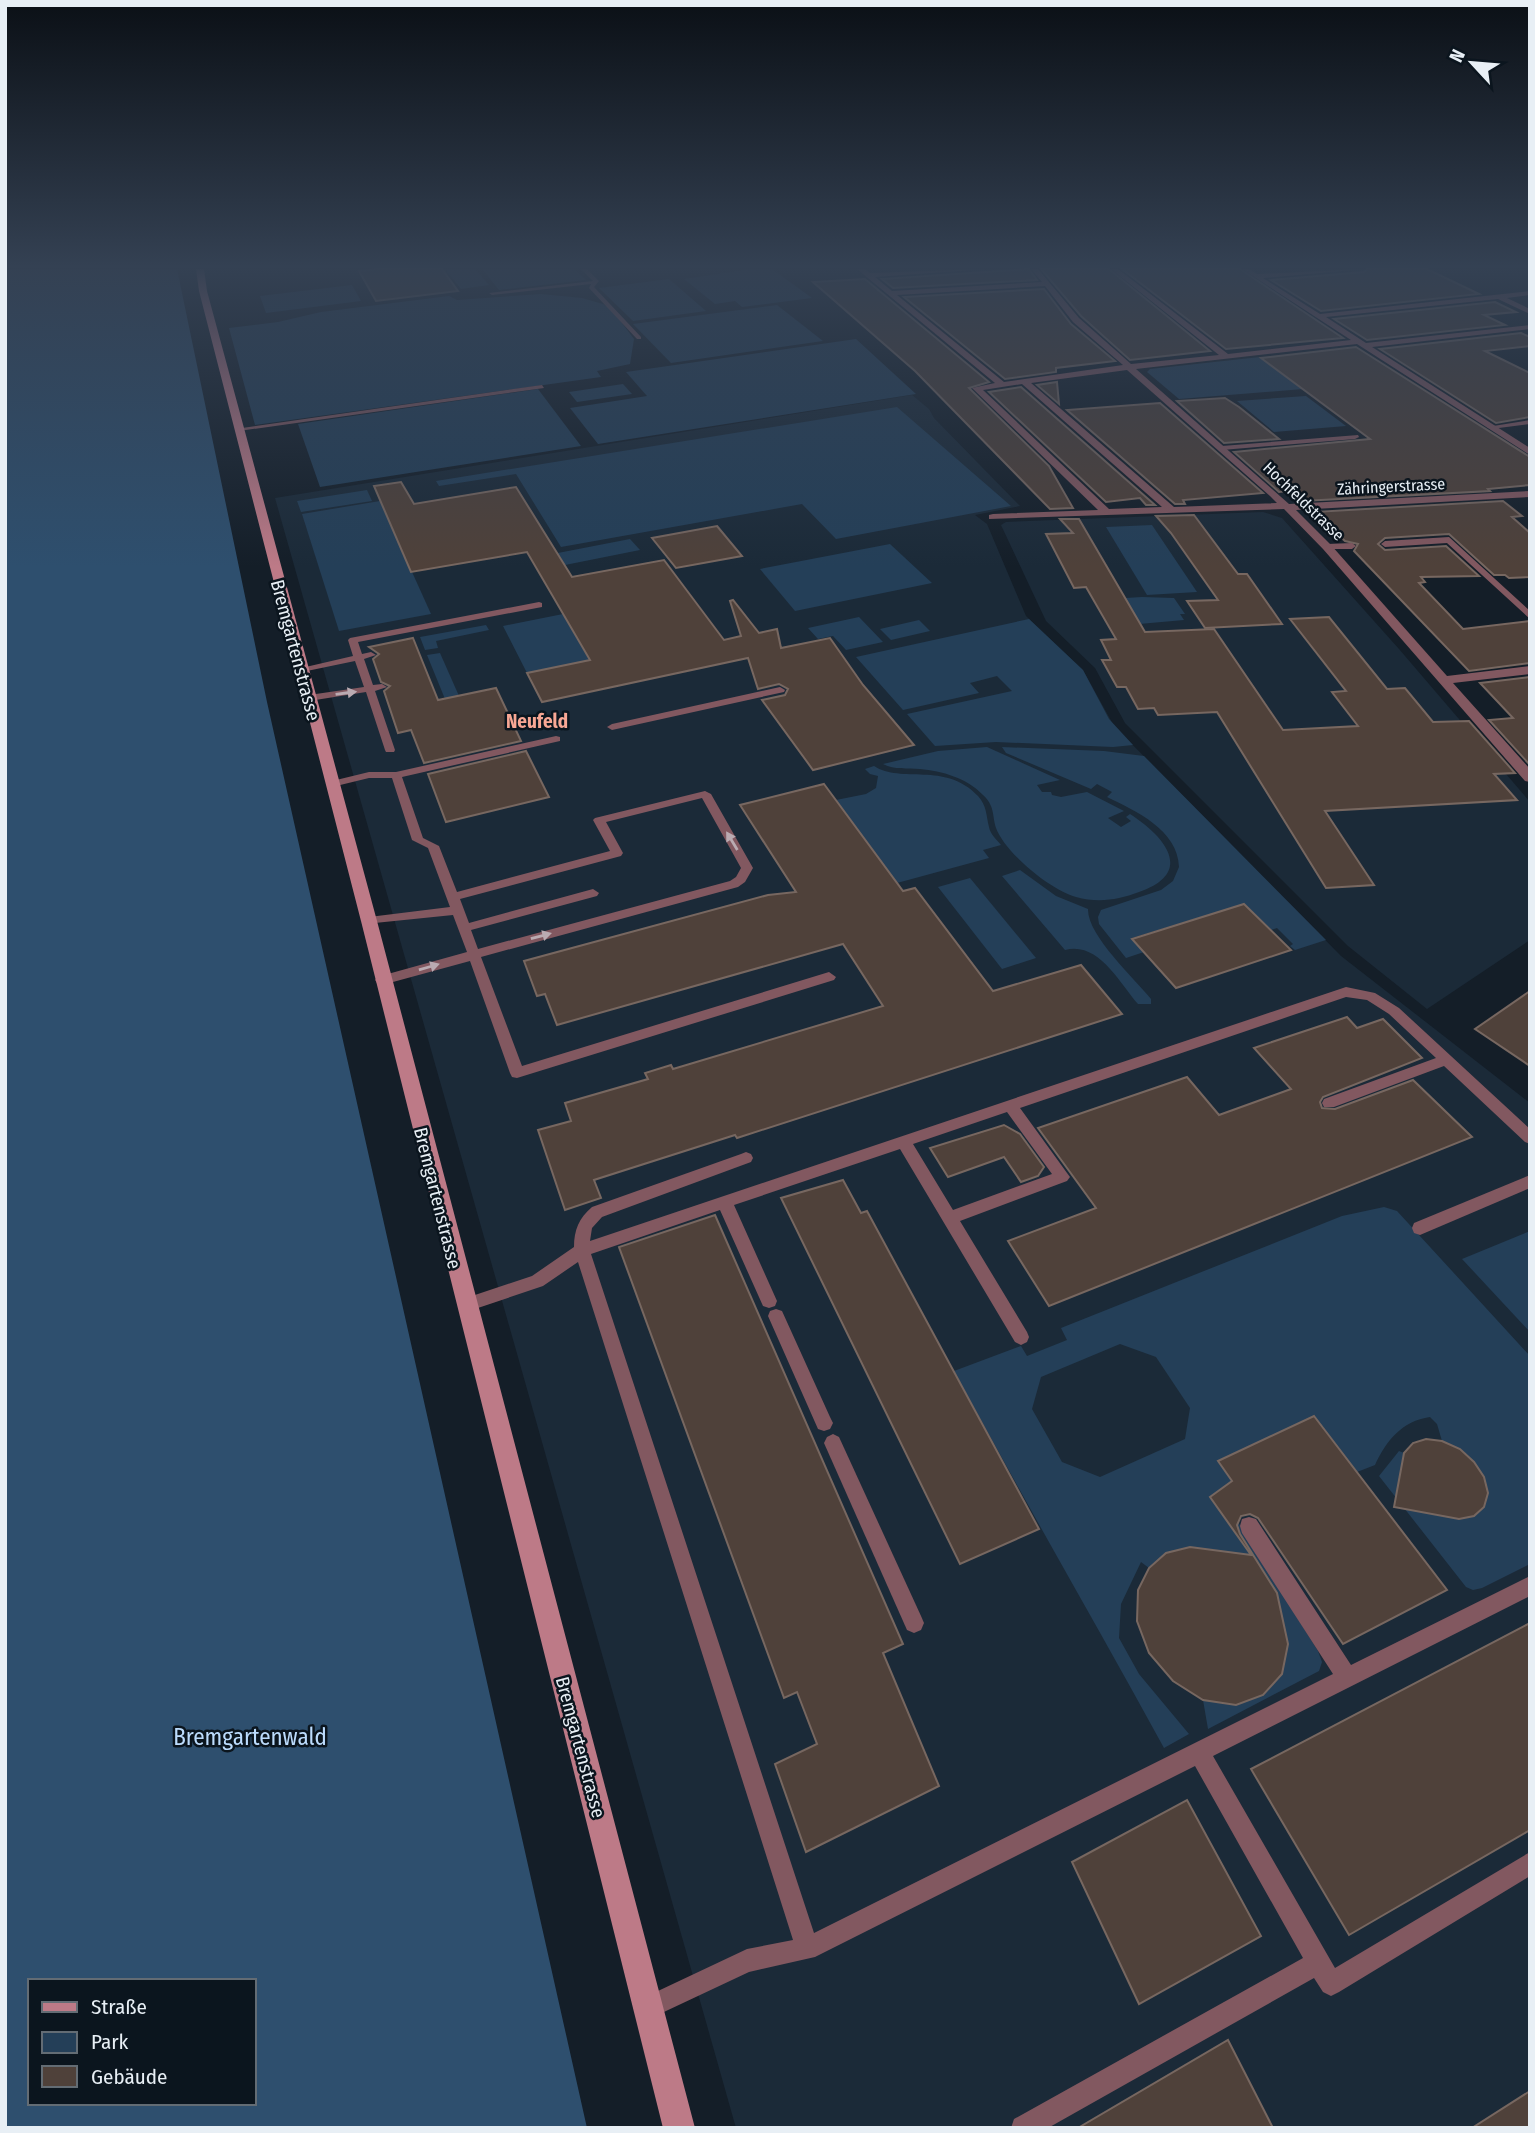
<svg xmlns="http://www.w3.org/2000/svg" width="1535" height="2133" font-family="'Fira Sans Condensed',sans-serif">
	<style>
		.built { fill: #1b2a38 }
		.green { fill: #243f58; fill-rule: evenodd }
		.forest { fill: #2e4f6e; fill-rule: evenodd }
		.building { fill: #4f413a; stroke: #776760; stroke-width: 2 }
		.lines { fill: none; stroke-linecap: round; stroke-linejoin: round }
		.lane { fill: #825860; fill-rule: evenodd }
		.street { fill: #825860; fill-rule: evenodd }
		.secondary { fill: #bd7a87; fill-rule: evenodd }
		.oneway { fill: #baabb2 }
		.labels { text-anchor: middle; stroke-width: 5; stroke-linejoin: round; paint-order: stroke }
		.far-street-label { font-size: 16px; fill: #e8eff5; stroke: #0b151e }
		.street-label { font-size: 19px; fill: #e8eff5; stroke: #0b151e }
		.far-quarter-label { font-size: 19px; font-weight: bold; fill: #f8a794; stroke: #0b151e }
		.near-park-label { font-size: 23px; fill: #bcdcfd; stroke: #0b151e }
	</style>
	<rect width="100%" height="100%" fill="#141e28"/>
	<!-- built -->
	<g class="built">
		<path d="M 912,395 L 929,409 L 934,418 L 1020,506 L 975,515 L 987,524 L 1026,616 L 1083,670 L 1114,726 L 1341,956 L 1530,1103 L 1530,2128 L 736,2128 L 275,498 Z"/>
		<path d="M 1263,512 L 1282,518 L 1399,649 L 1530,802 L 1530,940 L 1427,1009 L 1348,946 L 1125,723 L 1095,668 L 1046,621 L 1001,525 L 1006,522 Z"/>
	</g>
	<!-- green -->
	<g class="green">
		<path d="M 445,269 L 475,269 L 489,285 L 461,289 Z"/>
		<path d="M 482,269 L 574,269 L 586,280 L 499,290 Z"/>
		<path d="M 751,269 L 772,269 L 812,298 L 742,307 L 735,301 L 715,304 L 684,279 Z"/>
		<path d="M 669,279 L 706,311 L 633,321 L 599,288 Z"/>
		<path d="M 352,285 L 361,301 L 266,313 L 260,296 Z"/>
		<path d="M 541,294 L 582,298 L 603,304 L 612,310 L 634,339 L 630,364 L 597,371 L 601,377 L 255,425 L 229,328 L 278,322 L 321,312 L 449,296 L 457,300 Z"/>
		<path d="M 777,305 L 823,341 L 671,363 L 633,324 Z"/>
		<path d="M 856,339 L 916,394 L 598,444 L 570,408 L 647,396 L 626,372 Z"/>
		<path d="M 1260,357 L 1303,389 L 1179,399 L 1147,372 L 1150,369 Z"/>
		<path d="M 623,384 L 632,394 L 577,402 L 569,392 Z"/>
		<path d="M 538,389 L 581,446 L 320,487 L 298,424 Z"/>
		<path d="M 1306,396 L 1346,426 L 1274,432 L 1237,401 Z"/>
		<path d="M 897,407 L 1011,506 L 836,539 L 802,504 L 561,547 L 516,474 L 439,486 L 436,481 Z"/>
		<path d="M 367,490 L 372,501 L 301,512 L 297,501 Z"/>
		<path d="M 380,501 L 431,614 L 339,631 L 302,514 Z"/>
		<path d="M 1152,525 L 1197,592 L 1147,595 L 1106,527 Z"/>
		<path d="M 630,539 L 640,550 L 540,570 L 532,558 Z"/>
		<path d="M 890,544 L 932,583 L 795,611 L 760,569 Z"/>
		<path d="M 1142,597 L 1174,598 L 1185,614 L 1180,614 L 1184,620 L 1128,625 L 1109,599 Z"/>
		<path d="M 563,614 L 594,668 L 548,678 L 543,669 L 527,673 L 503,626 Z"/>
		<path d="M 859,617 L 883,642 L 846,650 L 833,636 L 818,639 L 808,628 Z"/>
		<path d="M 1029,619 L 1083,670 L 1109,719 L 1133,745 L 1113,747 L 996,742 L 935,746 L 907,714 L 1012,691 L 997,676 L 970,683 L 979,693 L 903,710 L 856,657 Z"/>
		<path d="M 919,620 L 930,631 L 891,640 L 880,629 Z"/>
		<path d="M 486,625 L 489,630 L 436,641 L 438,648 L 425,650 L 420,637 Z"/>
		<path d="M 440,653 L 459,696 L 445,699 L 427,655 Z"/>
		<path d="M 987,747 L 1060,780 L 1037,785 L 1042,792 L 1051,792 L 1052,795 L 1061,797 L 1087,792 L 1124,811 L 1108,818 L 1121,827 L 1131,821 L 1126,817 L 1130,814 C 1164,836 1196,872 1139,892 C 1118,900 1098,903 1076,897 C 1052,891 1005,853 996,828 C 992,815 995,806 983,795 C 967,778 942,771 920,769 C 907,768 895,770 883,764 L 938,751 Z"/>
		<path d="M 1002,747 L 1104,751 L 1144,756 L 1326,940 L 1295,950 L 1290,946 L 1293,944 L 1277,928 L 1271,930 L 1244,904 L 1132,938 L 1144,952 L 1126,958 L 1099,924 L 1098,917 L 1101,910 L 1161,890 L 1173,881 L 1179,867 C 1178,830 1136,811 1107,797 L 1112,792 L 1097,784 L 1091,789 L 1006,753 Z"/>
		<path d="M 874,766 C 901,784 945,761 978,796 C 987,806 986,815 989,827 C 990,834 997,840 1001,845 L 983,850 L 989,858 L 897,883 L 836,800 L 866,794 L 876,788 L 878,776 L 870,774 L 865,769 Z"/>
		<path d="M 1020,870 L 1056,896 L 1088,909 C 1087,935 1134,978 1151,999 L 1151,1004 L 1138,1004 C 1119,982 1098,941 1065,950 L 1002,876 Z"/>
		<path d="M 970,878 L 1036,958 L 1002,969 L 938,887 Z"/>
		<path d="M 1384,1207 L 1397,1211 L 1530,1356 L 1530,1564 L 1482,1588 L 1473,1590 L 1466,1587 L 1379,1476 L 1399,1451 L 1404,1453 L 1401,1467 L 1405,1481 L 1459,1519 C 1492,1513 1494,1486 1474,1462 C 1466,1452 1454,1446 1442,1441 L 1437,1424 L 1430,1417 C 1402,1421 1386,1441 1375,1465 L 1357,1472 L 1219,1461 L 1239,1491 L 1214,1501 C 1218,1511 1223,1513 1233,1514 L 1318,1651 L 1322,1662 L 1319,1671 L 1208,1729 L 1203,1700 L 1236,1705 L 1263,1695 L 1282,1674 L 1288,1644 L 1281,1612 L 1263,1582 L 1215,1550 L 1189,1547 L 1166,1553 L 1149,1568 L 1141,1562 L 1121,1604 L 1119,1638 L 1139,1674 L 1189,1734 L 1164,1748 C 1095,1622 1023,1498 954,1371 L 1021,1346 L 1027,1356 L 1067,1340 L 1061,1328 L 1342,1216 ZM 1120,1344 L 1156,1357 L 1190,1408 L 1185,1439 L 1100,1477 L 1062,1462 L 1032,1409 L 1041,1377 Z"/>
		<path d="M 1530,1231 L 1530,1332 L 1462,1259 Z"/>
	</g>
	<!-- forest -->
	<path class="forest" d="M 5,269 L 177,269 L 267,702 L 587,2128 L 5,2128 ZM 30,1981 L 254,1981 L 254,2103 L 30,2103 Z"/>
	<!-- building -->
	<g class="building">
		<path d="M 379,269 L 442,269 L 458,291 L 376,301 L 359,271 Z"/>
		<path d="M 1029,269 L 1037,280 L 893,288 L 882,279 Z"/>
		<path d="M 1041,269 L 1109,269 L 1210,351 L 1130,360 L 1081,316 Z"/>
		<path d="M 1122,269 L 1240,269 L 1343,338 L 1226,349 Z"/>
		<path d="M 1367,269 L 1427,269 L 1479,294 L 1321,311 L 1271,280 L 1364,272 Z"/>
		<path d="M 865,279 L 989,382 L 969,388 L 1049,466 L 1073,508 L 1050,509 L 915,371 L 813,282 Z"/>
		<path d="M 1044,289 L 1071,324 L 1115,361 L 1056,368 L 1056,372 L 1005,379 L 904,297 Z"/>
		<path d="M 1495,302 L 1516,312 L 1484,315 L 1505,325 L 1367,340 L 1334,319 Z"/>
		<path d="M 1521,333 L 1530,337 L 1530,346 L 1485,351 L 1530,373 L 1530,417 L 1496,423 L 1380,349 Z"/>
		<path d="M 1356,347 L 1530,457 L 1530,485 L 1488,489 L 1490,491 L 1302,501 L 1290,491 L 1279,492 L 1234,452 L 1370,439 L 1261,358 Z"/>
		<path d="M 1057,382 L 1059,404 L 1037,385 Z"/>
		<path d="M 1021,387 L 1155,505 L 1146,505 L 1140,498 L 1106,502 L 989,392 Z"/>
		<path d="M 1225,398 L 1239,407 L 1279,439 L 1224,443 L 1177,401 Z"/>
		<path d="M 1160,403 L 1263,493 L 1183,500 L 1185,504 L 1175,504 L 1067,410 Z"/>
		<path d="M 401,482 L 414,504 L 516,487 L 572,577 L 664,560 L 724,640 L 741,636 L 730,601 L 733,600 L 759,633 L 777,629 L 781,648 L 830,638 L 863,685 L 914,745 L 813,770 L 762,700 L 785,695 L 788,689 L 779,684 L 758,689 L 748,658 L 542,702 L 527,673 L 590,660 L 527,552 L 411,572 L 374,486 Z"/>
		<path d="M 1503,501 L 1522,516 L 1512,517 L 1530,533 L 1530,577 L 1509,578 L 1505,575 L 1494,575 L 1449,534 L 1385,538 L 1378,544 L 1385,550 L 1446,546 L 1479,576 L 1421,577 L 1425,582 L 1419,583 L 1463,629 L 1530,621 L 1530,663 L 1469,671 L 1354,551 L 1358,544 L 1345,541 L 1314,512 Z"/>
		<path d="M 1194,515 L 1238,574 L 1247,574 L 1282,624 L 1205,628 L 1187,601 L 1218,600 L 1171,533 L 1156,516 Z"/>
		<path d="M 1060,519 L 1079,519 L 1145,632 L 1214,629 L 1283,730 L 1358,726 L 1332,692 L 1346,691 L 1290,619 L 1329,617 L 1387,689 L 1405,688 L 1433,722 L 1469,721 L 1515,773 L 1494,774 L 1517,800 L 1325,811 L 1374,885 L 1326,888 L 1217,712 L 1158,715 L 1154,708 L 1138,709 L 1126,687 L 1117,687 L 1102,660 L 1111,660 L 1101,640 L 1116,639 L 1086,587 L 1074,588 L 1046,534 L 1073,533 Z"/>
		<path d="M 717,526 L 742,556 L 676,568 L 652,538 Z"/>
		<path d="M 413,638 L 438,700 L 496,688 L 521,741 L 424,763 L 411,730 L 398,733 L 384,691 L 390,686 L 381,682 L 373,659 L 379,654 L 369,647 Z"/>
		<path d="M 1530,677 L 1530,765 L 1489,720 L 1513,718 L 1480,683 Z"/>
		<path d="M 526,751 L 549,797 L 446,822 L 428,774 Z"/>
		<path d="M 824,784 L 903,891 L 915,888 L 993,991 L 1081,965 L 1122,1014 L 737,1138 L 735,1135 L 594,1180 L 601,1198 L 565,1210 L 538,1130 L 571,1121 L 565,1103 L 648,1079 L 645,1073 L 671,1065 L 673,1069 L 883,1006 L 843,944 L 557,1025 L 545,994 L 537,996 L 524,961 L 768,895 L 796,892 L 740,805 Z"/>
		<path d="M 1244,904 L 1291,950 L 1176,988 L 1132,939 Z"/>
		<path d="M 1530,991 L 1530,1066 L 1475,1029 Z"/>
		<path d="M 1347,1017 L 1357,1028 L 1383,1019 L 1422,1058 L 1323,1097 L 1320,1102 L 1322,1108 L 1335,1109 L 1413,1080 L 1472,1137 L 1049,1306 L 1008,1241 L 1096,1208 L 1038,1128 L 1187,1077 L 1219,1115 L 1291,1089 L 1254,1048 Z"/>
		<path d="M 1004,1125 L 1020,1134 L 1044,1167 L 1038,1176 L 1021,1182 L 1004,1157 L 948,1177 L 930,1148 Z"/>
		<path d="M 843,1180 L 861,1213 L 867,1211 L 1039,1529 L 960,1564 L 781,1198 Z"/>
		<path d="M 715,1215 L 903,1644 L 883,1653 L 939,1786 L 806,1852 L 775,1764 L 817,1744 L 797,1692 L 784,1698 L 619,1247 Z"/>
		<path d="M 1314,1416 L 1447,1590 L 1343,1644 L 1258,1518 L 1250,1514 L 1241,1516 L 1237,1525 L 1240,1534 L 1277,1593 L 1288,1644 L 1282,1674 L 1263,1695 L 1236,1705 L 1203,1700 L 1173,1681 L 1149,1653 L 1137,1621 L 1138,1590 L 1149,1568 L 1166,1553 L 1190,1547 L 1251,1555 L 1210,1497 L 1232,1481 L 1218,1461 Z"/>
		<path d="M 1426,1439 L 1442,1441 L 1460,1449 L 1474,1462 L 1484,1477 L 1488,1493 L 1484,1507 L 1474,1516 L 1459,1519 L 1394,1507 L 1404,1453 L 1413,1443 Z"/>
		<path d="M 1530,1623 L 1530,1830 L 1349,1935 L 1251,1769 Z"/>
		<path d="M 1187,1800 L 1261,1936 L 1139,2004 L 1072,1862 Z"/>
		<path d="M 1228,2040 L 1273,2128 L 1078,2128 Z"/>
		<path d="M 1530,2091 L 1530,2128 L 1472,2128 Z"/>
	</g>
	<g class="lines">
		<!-- lane -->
		<g class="lane">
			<path d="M 581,269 L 587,269 L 599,281 L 594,287 L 641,337 L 641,339 L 637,339 L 589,288 L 591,284 L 492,295 L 489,293 L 593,281 Z"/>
			<path d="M 542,385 L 544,388 L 239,431 L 235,429 Z"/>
			<path d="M 1530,420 L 1530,424 L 1491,429 L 1487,427 Z"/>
			<path d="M 1358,435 L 1359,437 L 1355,439 L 1222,450 L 1218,448 L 1222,446 Z"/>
			<path d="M 1449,537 L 1530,611 L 1530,619 L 1447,543 L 1385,547 L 1381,544 L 1385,541 Z"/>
			<path d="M 1327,544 L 1352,543 L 1356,546 L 1352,549 L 1324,549 L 1323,547 Z"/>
			<path d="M 539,602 L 542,603 L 542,607 L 358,642 L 362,654 L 371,652 L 376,655 L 364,659 L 373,685 L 382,684 L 387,687 L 375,691 L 395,750 L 394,752 L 386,752 L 385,750 L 366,692 L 309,701 L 304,698 L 309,695 L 364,687 L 355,661 L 302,672 L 297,669 L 353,656 L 348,640 L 350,638 Z"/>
			<path d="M 780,687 L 785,690 L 784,692 L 612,730 L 607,727 L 612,724 Z"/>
			<path d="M 556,736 L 560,737 L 560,741 L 402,777 L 423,838 L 439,846 L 457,892 L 610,851 L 593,820 L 595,818 L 705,791 L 711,794 L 753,868 L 745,882 L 738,887 L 481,957 L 522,1066 L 829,972 L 836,977 L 834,980 L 517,1078 L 512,1077 L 510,1073 L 470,961 L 382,985 L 377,983 L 375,980 L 377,977 L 467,952 L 453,915 L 365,924 L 363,921 L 365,918 L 369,917 L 450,907 L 428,848 L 412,840 L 392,778 L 369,778 L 332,787 L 328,786 L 328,782 L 369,772 L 396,772 ZM 702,798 L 741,868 L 736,877 L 730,881 L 478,949 L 471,930 L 597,896 L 599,893 L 593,889 L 469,923 L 460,899 L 621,856 L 623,853 L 606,822 Z"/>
			<path d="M 1346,987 L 1375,993 L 1399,1008 L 1530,1129 L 1530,1144 L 1525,1142 L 1444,1066 L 1334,1107 L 1324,1107 L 1322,1103 L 1324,1099 L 1436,1058 L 1389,1014 L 1367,1000 L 1346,997 L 1020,1108 L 1067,1173 L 1070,1177 L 1067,1181 L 960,1221 L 1027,1332 L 1029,1337 L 1027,1342 L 1021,1345 L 1015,1342 L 900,1149 L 734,1205 L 777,1301 L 775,1306 L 769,1308 L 763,1306 L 720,1210 L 591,1254 L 814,1933 L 1333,1674 L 1242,1533 L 1240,1526 L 1242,1519 L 1249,1517 L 1256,1519 L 1351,1665 L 1530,1576 L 1530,1596 L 1213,1756 L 1335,1968 L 1530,1852 L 1530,1876 L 1339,1992 L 1331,1996 L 1323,1992 L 1314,1978 L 1048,2128 L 1011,2128 L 1014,2119 L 1303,1958 L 1195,1766 L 815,1957 L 749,1972 L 649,2019 L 641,2015 L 637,2007 L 641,1999 L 747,1949 L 793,1940 L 578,1262 L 543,1286 L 466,1312 L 460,1310 L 458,1305 L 460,1300 L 532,1276 L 574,1247 C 574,1230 579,1218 592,1207 L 741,1154 L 746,1152 L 751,1154 L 753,1158 L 751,1162 L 602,1217 L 592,1228 L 590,1241 ZM 1007,1112 L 1052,1174 L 953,1210 L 913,1144 Z"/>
			<path d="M 1530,1175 L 1530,1188 L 1420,1235 L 1414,1233 L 1412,1228 L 1414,1223 Z"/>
			<path d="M 776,1309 L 782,1311 L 830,1417 L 833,1423 L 830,1429 L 824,1431 L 818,1429 L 768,1316 L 770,1311 Z"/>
			<path d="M 833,1434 L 839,1437 L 921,1616 L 924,1623 L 921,1630 L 914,1633 L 907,1630 L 824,1443 L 827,1437 Z"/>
		</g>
		<!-- street -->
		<path class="street" d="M 857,269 L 865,269 L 870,273 L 986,269 L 875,277 L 892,291 L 1042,282 L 1031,269 L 1038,269 L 1079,318 L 1131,364 L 1219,355 L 1111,269 L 1118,269 L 1228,354 L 1351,340 L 1242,269 L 1249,269 L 1257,274 L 1364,269 L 1263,278 L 1320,314 L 1530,291 L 1530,295 L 1507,298 L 1530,309 L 1530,314 L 1498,299 L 1326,317 L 1366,343 L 1530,325 L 1530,329 L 1372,347 L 1530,448 L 1530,455 L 1357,344 L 1136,369 L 1289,504 L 1530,491 L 1530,497 L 1296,510 L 1331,545 L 1447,676 L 1530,666 L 1530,674 L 1453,683 L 1530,769 L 1530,782 L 1525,781 L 1323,549 L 1284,509 L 989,519 L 989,515 L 993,514 L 1098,510 L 972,388 L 995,383 ZM 1045,286 L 1073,322 L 1123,365 L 1004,382 L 897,295 ZM 1127,370 L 1270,496 L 1277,503 L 1174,507 L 1031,383 ZM 1022,384 L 1162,507 L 1109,509 L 983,390 Z"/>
		<!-- secondary -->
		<path class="secondary" d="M 196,269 L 204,269 L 207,291 L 377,921 L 695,2128 L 663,2128 L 361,921 L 199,291 Z"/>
	</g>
	<!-- one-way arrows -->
	<defs><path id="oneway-solid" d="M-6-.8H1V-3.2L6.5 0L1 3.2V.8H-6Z" transform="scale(1.75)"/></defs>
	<g class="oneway">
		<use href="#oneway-solid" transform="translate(346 693) rotate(-8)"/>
		<use href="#oneway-solid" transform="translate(732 841) rotate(-121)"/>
		<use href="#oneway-solid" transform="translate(541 936) rotate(-15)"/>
		<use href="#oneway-solid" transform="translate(429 967) rotate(-16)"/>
	</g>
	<!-- sky -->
	<linearGradient id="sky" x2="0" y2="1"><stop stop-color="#0b1016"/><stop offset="0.47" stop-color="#344153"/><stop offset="1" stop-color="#344153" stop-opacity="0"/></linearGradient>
	<rect width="1535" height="567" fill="url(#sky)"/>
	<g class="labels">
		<!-- far-street labels -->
		<g class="far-street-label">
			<text transform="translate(1391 486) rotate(-3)" y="6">Zähringerstrasse</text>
			<text transform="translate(1304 501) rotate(44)" y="6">Hochfeldstrasse</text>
		</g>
		<!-- street labels -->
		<g class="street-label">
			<text transform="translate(296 650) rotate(75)" y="7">Bremgartenstrasse</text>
			<text transform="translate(438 1198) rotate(76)" y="7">Bremgartenstrasse</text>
			<text transform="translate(581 1747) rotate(75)" y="7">Bremgartenstrasse</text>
		</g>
		<!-- far-quarter labels -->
		<g class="far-quarter-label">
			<text x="537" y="728">Neufeld</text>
		</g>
		<!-- near-park labels -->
		<g class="near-park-label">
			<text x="250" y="1745">Bremgartenwald</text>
		</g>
	</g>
	<!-- border -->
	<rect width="1535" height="2133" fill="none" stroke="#e8eff5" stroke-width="14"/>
	<!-- legend -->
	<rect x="28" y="1979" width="228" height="126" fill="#0b151e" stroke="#636c74" stroke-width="2"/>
	<rect x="42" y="2002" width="35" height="10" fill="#bd7a87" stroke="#636c74" stroke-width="2"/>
	<text x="91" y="2014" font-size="21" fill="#e8eff5">Straße</text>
	<rect x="42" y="2032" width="35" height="21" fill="#243f58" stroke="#636c74" stroke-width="2"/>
	<text x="91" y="2049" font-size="21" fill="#e8eff5">Park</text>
	<rect x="42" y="2066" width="35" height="21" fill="#4f413a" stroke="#636c74" stroke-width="2"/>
	<text x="91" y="2084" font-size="21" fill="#e8eff5">Gebäude</text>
	<!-- north arrow -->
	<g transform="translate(1472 63) rotate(296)" stroke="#0b151e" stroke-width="5" paint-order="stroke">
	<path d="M0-5L12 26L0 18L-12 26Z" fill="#e8eff5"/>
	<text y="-10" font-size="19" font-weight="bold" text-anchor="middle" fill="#e8eff5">N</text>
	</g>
</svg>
